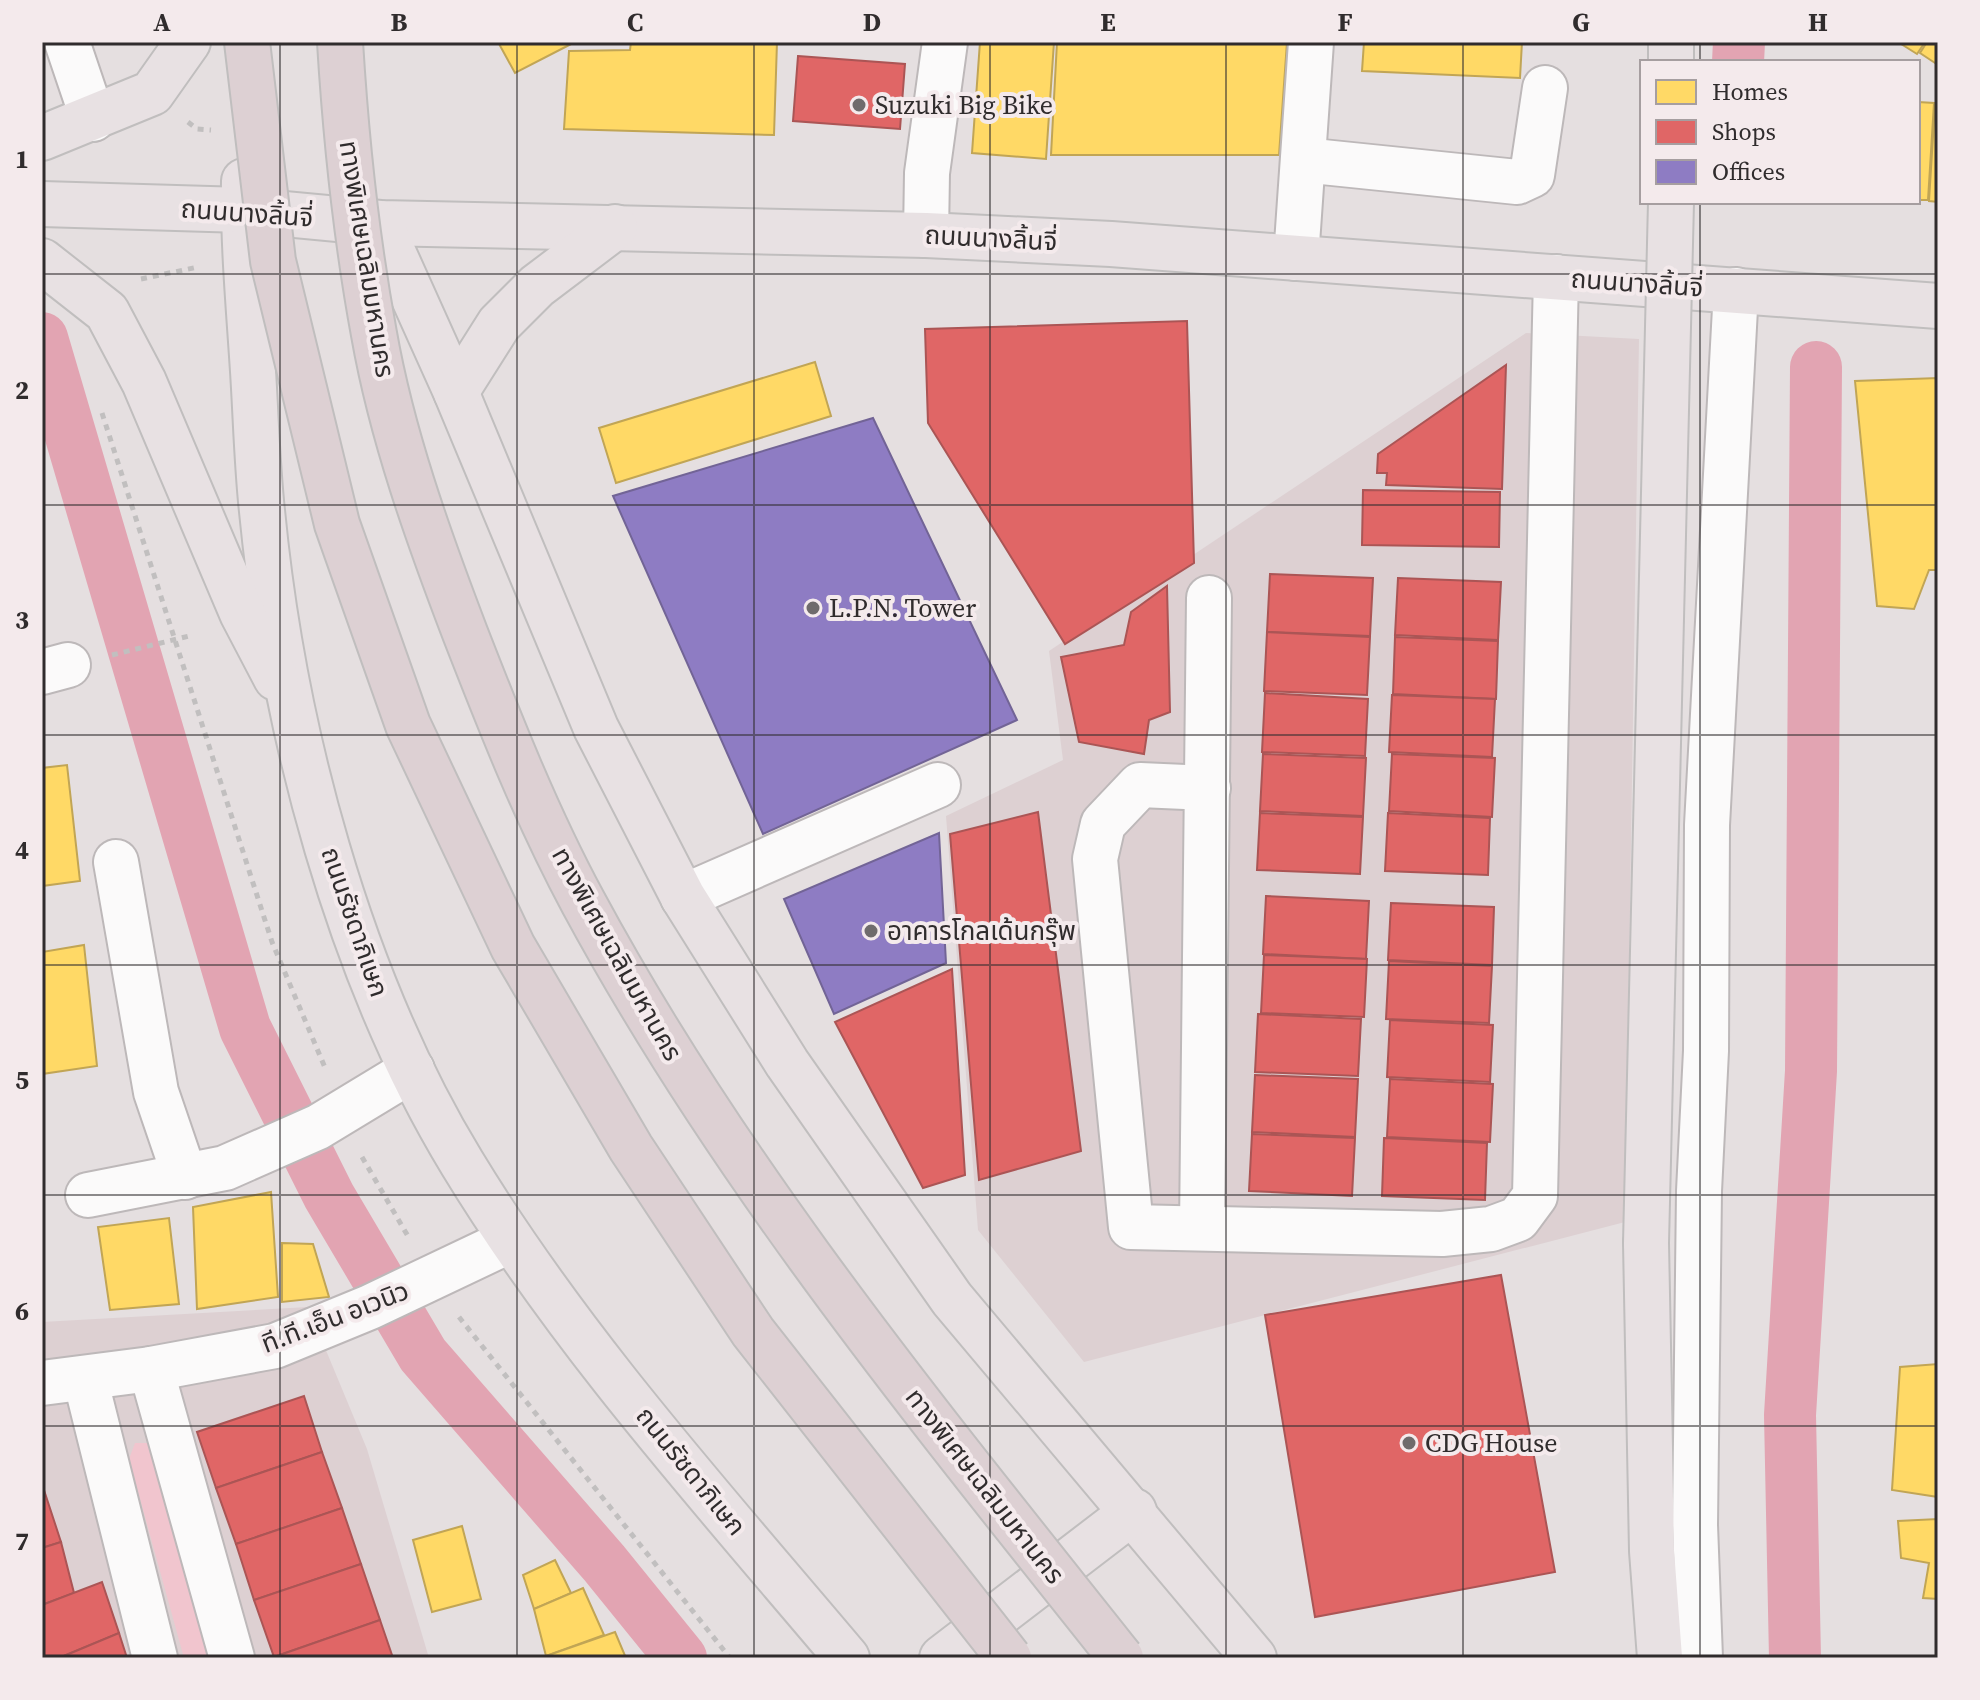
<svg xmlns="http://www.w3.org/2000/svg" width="1980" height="1700" font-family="'Source Serif 4','Noto Sans Thai',serif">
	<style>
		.built { fill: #ddd0d2 }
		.green { fill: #f1c5ce }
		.homes { fill: #ffd966; stroke: #c1a555; stroke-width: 2 }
		.shops { fill: #e06666; stroke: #ab5555; stroke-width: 2 }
		.offices { fill: #8e7cc3; stroke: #726496; stroke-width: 2 }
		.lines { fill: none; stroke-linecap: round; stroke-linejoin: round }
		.canal { stroke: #e2a4b2; stroke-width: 52 }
		.minor-casing { stroke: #bdb8b9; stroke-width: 48 }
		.major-casing { stroke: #c0bebe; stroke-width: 48 }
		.path { stroke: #c1bfbf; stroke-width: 5; stroke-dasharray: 6 6; stroke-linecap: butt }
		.minor { stroke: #fbfafa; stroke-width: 44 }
		.major { stroke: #e8e1e3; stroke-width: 44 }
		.major-bridge-casing { stroke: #c0bebe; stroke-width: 48; stroke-linecap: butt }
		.highway-bridge-casing { stroke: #c0bebe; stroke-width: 48; stroke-linecap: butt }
		.major-bridge { stroke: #e8e1e3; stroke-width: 44 }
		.highway-bridge { stroke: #ddd0d3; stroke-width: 44 }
		.grid { fill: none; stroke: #302c2d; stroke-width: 2; stroke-opacity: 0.55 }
		.poi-dot { fill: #6f6b6c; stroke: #f4eaec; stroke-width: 3 }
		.labels { text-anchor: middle; stroke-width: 8; stroke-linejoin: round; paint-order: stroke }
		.poi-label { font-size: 26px; fill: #302c2d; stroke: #f4eaec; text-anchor: start }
		.street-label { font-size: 26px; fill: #302c2d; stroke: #f4eaec }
		.neatline { fill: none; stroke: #302c2d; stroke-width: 3 }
		.grid-label { font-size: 26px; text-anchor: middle; font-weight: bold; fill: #302c2d }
	</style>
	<rect width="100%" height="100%" fill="#e5dfe0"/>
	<!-- built -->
	<g class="built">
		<path d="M 1526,333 L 1639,339 L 1625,1222 L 1084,1362 L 978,1230 L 946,816 L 1063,760 L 1049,651 Z"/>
		<path d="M 308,1307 L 367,1449 L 429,1658 L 42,1658 L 42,1322 Z"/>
	</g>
	<!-- green -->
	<path class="green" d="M 135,1443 L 149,1443 L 210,1658 L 184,1658 L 129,1459 Z"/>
	<!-- homes -->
	<g class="homes">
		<path d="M 498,42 L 575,42 L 515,73 Z"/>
		<path d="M 631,42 L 777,42 L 774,135 L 564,129 L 569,51 L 630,50 Z"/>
		<path d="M 980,42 L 1054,42 L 1046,159 L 972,153 Z"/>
		<path d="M 1057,42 L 1287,42 L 1279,155 L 1051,155 Z"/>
		<path d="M 1364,42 L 1522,42 L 1520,78 L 1362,71 Z"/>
		<path d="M 1898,42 L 1925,42 L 1917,54 Z"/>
		<path d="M 1927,42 L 1938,42 L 1938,65 L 1920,53 Z"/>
		<path d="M 1918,102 L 1934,103 L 1928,200 L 1918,200 Z"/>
		<path d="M 1935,104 L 1938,105 L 1938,202 L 1929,201 Z"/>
		<path d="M 815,362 L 831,416 L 616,483 L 599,428 Z"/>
		<path d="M 1938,378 L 1938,570 L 1929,570 L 1914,609 L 1877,606 L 1855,381 Z"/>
		<path d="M 67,765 L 80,881 L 42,886 L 42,768 Z"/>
		<path d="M 84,945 L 97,1066 L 42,1074 L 42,952 Z"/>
		<path d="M 271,1192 L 278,1297 L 197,1309 L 193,1207 Z"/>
		<path d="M 169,1218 L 179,1304 L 110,1310 L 98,1227 Z"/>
		<path d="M 282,1243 L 313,1244 L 329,1297 L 282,1302 Z"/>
		<path d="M 1938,1364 L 1938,1497 L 1892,1490 L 1900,1367 Z"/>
		<path d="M 1938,1519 L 1938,1599 L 1923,1598 L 1929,1563 L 1901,1558 L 1898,1521 Z"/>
		<path d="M 462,1526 L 481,1599 L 432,1612 L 413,1540 Z"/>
		<path d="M 555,1560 L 571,1593 L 534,1609 L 523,1575 Z"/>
		<path d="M 583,1588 L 604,1635 L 546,1656 L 534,1609 Z"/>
		<path d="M 615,1632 L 626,1658 L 547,1658 L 546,1656 Z"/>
	</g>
	<!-- shops -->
	<g class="shops">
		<path d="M 798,56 L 905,64 L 900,129 L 793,121 Z"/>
		<path d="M 1187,321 L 1194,563 L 1065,644 L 928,423 L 925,329 Z"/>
		<path d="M 1506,365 L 1502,489 L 1386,485 L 1387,473 L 1377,473 L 1378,454 Z"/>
		<path d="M 1363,490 L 1500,492 L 1499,547 L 1362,545 Z"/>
		<path d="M 1270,574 L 1373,578 L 1370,636 L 1267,632 Z"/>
		<path d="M 1398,578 L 1501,582 L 1498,640 L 1395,635 Z"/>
		<path d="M 1167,586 L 1170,712 L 1149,720 L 1144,754 L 1079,742 L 1061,657 L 1124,645 L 1131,612 Z"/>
		<path d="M 1267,632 L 1370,637 L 1367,695 L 1264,691 Z"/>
		<path d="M 1395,637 L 1498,641 L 1496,699 L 1393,694 Z"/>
		<path d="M 1265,693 L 1368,699 L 1365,756 L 1262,752 Z"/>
		<path d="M 1392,695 L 1495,699 L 1492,757 L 1389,752 Z"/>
		<path d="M 1263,754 L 1366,758 L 1363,816 L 1260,811 Z"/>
		<path d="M 1392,754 L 1495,758 L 1492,817 L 1389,811 Z"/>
		<path d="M 1038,812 L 1081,1151 L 979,1180 L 950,834 Z"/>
		<path d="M 1260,813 L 1363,817 L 1360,874 L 1257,870 Z"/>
		<path d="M 1388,813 L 1490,818 L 1488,875 L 1385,871 Z"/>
		<path d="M 1266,896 L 1369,901 L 1366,959 L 1263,954 Z"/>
		<path d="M 1391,903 L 1494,907 L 1492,965 L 1388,960 Z"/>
		<path d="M 1264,955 L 1367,959 L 1364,1017 L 1261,1013 Z"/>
		<path d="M 1389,961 L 1492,966 L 1489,1023 L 1386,1019 Z"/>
		<path d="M 952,969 L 965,1175 L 923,1188 L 835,1022 Z"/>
		<path d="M 1258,1014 L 1361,1019 L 1358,1076 L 1255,1072 Z"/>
		<path d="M 1390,1020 L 1493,1025 L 1490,1082 L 1387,1077 Z"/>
		<path d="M 1255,1075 L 1358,1079 L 1355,1137 L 1252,1132 Z"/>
		<path d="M 1390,1079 L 1493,1084 L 1490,1142 L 1387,1137 Z"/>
		<path d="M 1252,1134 L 1355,1138 L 1352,1196 L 1249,1191 Z"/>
		<path d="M 1384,1138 L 1487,1143 L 1485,1200 L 1382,1196 Z"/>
		<path d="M 1501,1275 L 1555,1572 L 1315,1617 L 1265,1315 Z"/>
		<path d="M 304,1396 L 322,1452 L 216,1488 L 197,1432 Z"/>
		<path d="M 322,1452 L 342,1508 L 236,1544 L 216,1488 Z"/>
		<path d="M 42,1484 L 61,1542 L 42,1548 Z"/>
		<path d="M 342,1508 L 361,1564 L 254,1600 L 236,1544 Z"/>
		<path d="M 61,1542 L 74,1593 L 42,1605 L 42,1548 Z"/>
		<path d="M 361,1564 L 380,1620 L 274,1657 L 254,1600 Z"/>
		<path d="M 102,1582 L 119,1633 L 59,1658 L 42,1658 L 42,1605 Z"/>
		<path d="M 380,1620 L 393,1658 L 274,1658 L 274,1657 Z"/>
		<path d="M 119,1633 L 127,1658 L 59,1658 Z"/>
	</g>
	<!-- offices -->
	<g class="offices">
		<path d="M 873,418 L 1017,720 L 763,834 L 613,496 Z"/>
		<path d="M 939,833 L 946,963 L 834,1014 L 784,899 Z"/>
	</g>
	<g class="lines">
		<!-- canal -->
		<g class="canal">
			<path d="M 1738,62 L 1739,42"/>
			<path d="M 42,338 L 245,1028 L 329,1196 L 423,1355 L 604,1563 L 681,1658"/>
			<path d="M 1795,1658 L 1790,1415 L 1811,1071 L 1816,367"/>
		</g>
		<!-- minor casing -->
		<g class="minor-casing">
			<g id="minor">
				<path d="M 67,42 L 93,119"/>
				<path d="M 1303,160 L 1517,182 L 1532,175 L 1545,88"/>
				<path d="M 926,235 L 927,173 L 945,42"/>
				<path d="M 1296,258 L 1311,42"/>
				<path d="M 42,672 L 68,665"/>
				<path d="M 1208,788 L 1140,785 L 1103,824 L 1095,859 L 1131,1227 L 1442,1234 L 1491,1229 L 1518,1219 L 1535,1196 L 1556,277"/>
				<path d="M 116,862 L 156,1092 L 185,1177"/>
				<path d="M 683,897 L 938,785"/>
				<path d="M 88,1195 L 225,1168 L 318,1127 L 412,1070"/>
				<path d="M 1202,1228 L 1209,598"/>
				<path d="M 151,1369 L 232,1658"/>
				<path d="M 85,1378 L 155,1658"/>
				<path d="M 42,1383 L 151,1369 L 275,1346 L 370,1307 L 511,1240"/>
				<path d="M 1700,1658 L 1695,1525 L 1699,1191 L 1706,1051 L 1707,825 L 1736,290"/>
			</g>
		</g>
		<!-- major casing -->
		<g class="major-casing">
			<g id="major">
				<path d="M 1671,42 L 1671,62"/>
				<path d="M 42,138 L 152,93 L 188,42"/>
				<path d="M 244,181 C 243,244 249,308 253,371 C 256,418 257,465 262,511 C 283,727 348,976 462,1163 C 570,1341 713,1499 847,1658"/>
				<path d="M 42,204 L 243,210 L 380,223 L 926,235 L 1111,244 L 1938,306"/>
				<path d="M 380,223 L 456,392 L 596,728 L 683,897 L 787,1063 L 952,1299 L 1254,1658"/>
				<path d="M 42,261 L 107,312 L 144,382 L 242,613 L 276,678"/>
				<path d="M 456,392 L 499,324 L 537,286 L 615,227"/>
				<path d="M 1646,1243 L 1652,1551 L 1660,1658"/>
				<path d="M 942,1658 L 1134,1511"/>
			</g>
		</g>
		<!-- path -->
		<g class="path">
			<path d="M 188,122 L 197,129 L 211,130"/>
			<path d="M 141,279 L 198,267"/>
			<path d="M 102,413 L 272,942 L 326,1070"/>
			<path d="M 112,655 L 193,635"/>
			<path d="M 362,1157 L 409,1238"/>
			<path d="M 459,1317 L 730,1658"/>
		</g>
		<!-- minor -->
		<use href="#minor" class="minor"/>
		<!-- major -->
		<use href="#major" class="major"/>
		<!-- major-bridge casing -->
		<g class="major-bridge-casing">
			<path id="major-bridge" d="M 1646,1243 L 1671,202"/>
		</g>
		<!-- highway-bridge casing -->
		<g class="highway-bridge-casing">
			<g id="highway-bridge">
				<path d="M 247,42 L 273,261 L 337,524 L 408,725 L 513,947 L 631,1148 L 753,1332 L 1009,1658"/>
				<path d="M 340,42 C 346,140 356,237 374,334 C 392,436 428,536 465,633 C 500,723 537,817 583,902 C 730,1175 929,1416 1121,1658"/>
			</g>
		</g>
		<!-- major-bridge -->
		<use href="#major-bridge" class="major-bridge"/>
		<!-- highway-bridge -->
		<use href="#highway-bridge" class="highway-bridge"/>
	</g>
	<!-- grid -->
	<path class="grid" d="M 280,42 L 280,1658M 517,42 L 517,1658M 754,42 L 754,1658M 990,42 L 990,1658M 1226,42 L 1226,1658M 1463,42 L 1463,1658M 1700,42 L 1700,62M 1700,202 L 1700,1658M 42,274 L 1938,274M 42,505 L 1938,505M 42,735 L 1938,735M 42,965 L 1938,965M 42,1195 L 1938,1195M 42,1426 L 1938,1426"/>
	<!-- markers -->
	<g class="poi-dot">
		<circle cx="859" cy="105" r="8"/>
		<circle cx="813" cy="608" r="8"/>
		<circle cx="871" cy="931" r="8"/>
		<circle cx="1409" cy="1443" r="8"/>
	</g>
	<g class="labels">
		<!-- poi labels -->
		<g class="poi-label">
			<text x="875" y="114">Suzuki Big Bike</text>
			<text x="829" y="617">L.P.N. Tower</text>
			<text x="887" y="940">อาคารโกลเด้นกรุ๊พ</text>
			<text x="1425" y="1452">CDG House</text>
		</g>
		<!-- street labels -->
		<g class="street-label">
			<text transform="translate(247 213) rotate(4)" y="9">ถนนนางลิ้นจี่</text>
			<text transform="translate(991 238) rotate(3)" y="9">ถนนนางลิ้นจี่</text>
			<text transform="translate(367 259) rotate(81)" y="9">ทางพิเศษเฉลิมมหานคร</text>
			<text transform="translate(1637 283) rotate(4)" y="9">ถนนนางลิ้นจี่</text>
			<text transform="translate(355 922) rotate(71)" y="9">ถนนรัชดาภิเษก</text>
			<text transform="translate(617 954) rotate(61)" y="9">ทางพิเศษเฉลิมมหานคร</text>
			<text transform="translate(335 1317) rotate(-21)" y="9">ที.ที.เอ็น อเวนิว</text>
			<text transform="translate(691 1471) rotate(51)" y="9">ถนนรัชดาภิเษก</text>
			<text transform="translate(985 1486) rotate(52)" y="9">ทางพิเศษเฉลิมมหานคร</text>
		</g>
	</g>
	<!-- border -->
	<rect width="1980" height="1700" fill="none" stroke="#f4eaec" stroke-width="88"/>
	<!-- legend -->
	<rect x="1640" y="60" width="280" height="144" fill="#f4eaec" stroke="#a69ea0" stroke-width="2"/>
	<rect x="1656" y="80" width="40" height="24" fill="#ffd966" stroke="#a69ea0" stroke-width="2"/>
	<text x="1712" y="100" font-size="24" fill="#302c2d">Homes</text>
	<rect x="1656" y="120" width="40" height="24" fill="#e06666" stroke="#a69ea0" stroke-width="2"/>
	<text x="1712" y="140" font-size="24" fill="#302c2d">Shops</text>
	<rect x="1656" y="160" width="40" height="24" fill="#8e7cc3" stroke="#a69ea0" stroke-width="2"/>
	<text x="1712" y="180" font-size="24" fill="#302c2d">Offices</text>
	<rect x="44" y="44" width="1892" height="1612" class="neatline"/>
	<g class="grid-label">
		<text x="162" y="31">A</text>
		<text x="399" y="31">B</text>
		<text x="635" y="31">C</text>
		<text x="872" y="31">D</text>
		<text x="1108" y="31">E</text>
		<text x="1345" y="31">F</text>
		<text x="1581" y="31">G</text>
		<text x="1818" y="31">H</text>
		<text x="22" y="168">1</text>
		<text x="22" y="399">2</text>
		<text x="22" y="629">3</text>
		<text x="22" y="859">4</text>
		<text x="22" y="1089">5</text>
		<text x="22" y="1320">6</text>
		<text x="22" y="1550">7</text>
	</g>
</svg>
